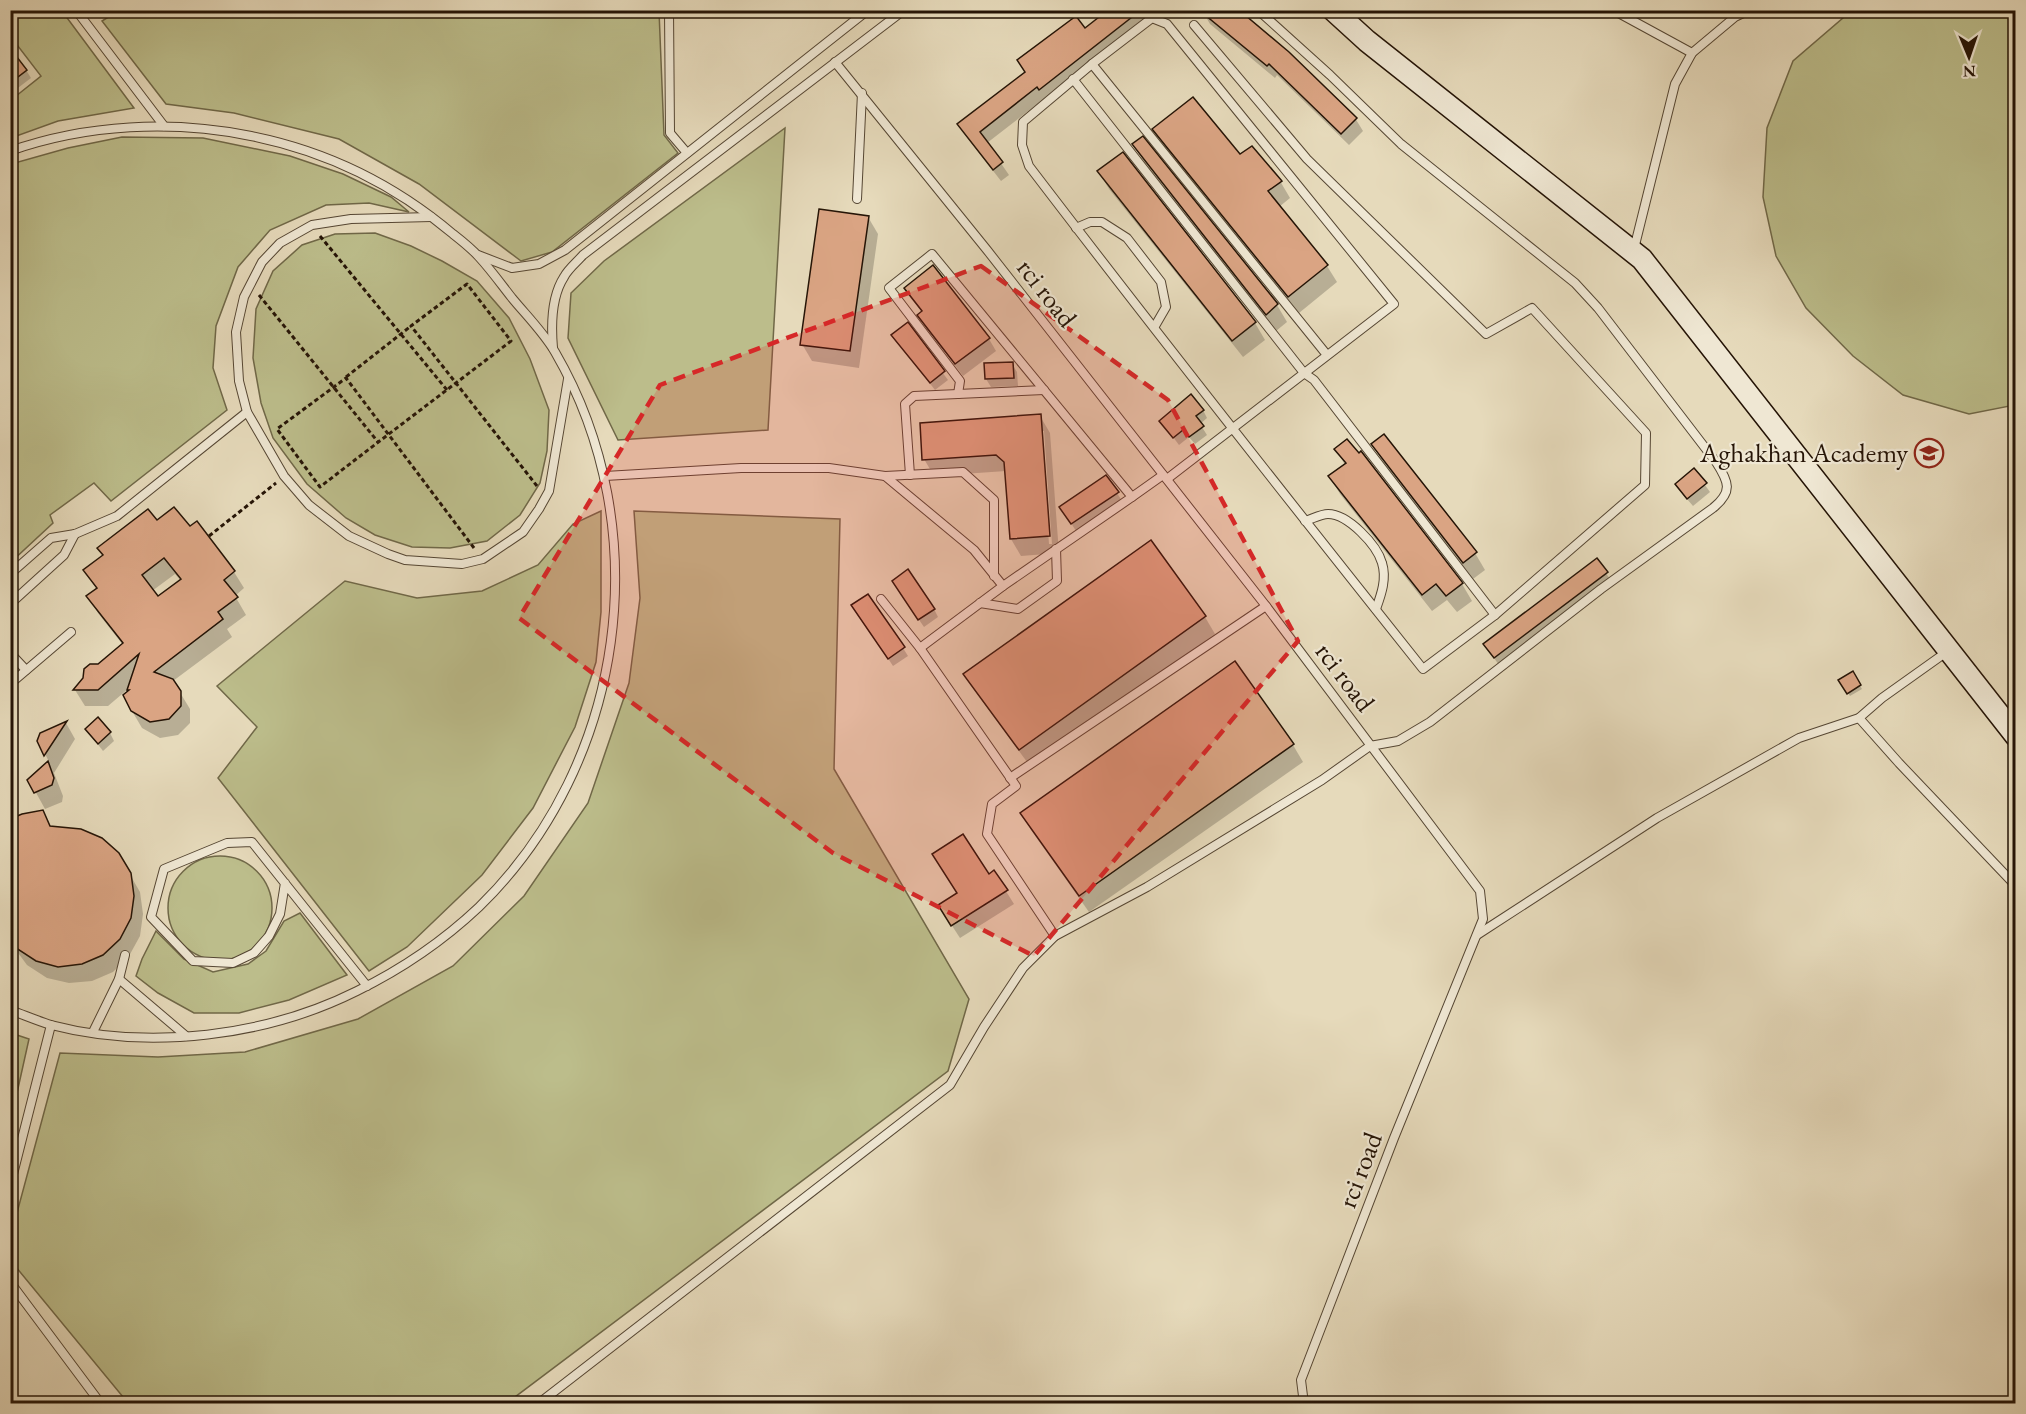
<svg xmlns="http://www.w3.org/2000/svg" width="2026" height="1414" font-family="'EB Garamond',serif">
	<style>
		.green { fill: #bcbd8b; stroke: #706848; stroke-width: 1.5 }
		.shadow { fill: #0003; fill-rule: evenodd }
		.building { fill: #daa483; stroke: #251406; stroke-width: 1.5; fill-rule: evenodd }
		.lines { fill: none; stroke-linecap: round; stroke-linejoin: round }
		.lane-casing { stroke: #554633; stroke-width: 10 }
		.secondary-casing { stroke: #251406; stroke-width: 24 }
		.path { stroke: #251406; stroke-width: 3; stroke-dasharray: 4.5 3; stroke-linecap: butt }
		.lane { stroke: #efe7d3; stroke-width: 8 }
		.secondary { stroke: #efe7d3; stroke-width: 21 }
		.marked { fill: #d62828; fill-opacity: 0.2; stroke: #d62828; stroke-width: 4.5; stroke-dasharray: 12 8; stroke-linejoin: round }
		.labels { text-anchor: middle; stroke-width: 4.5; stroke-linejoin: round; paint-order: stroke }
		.street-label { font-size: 27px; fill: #251406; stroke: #efe7d3 }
		.poi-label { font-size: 27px; fill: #251406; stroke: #efe7d3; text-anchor: end }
	</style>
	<rect width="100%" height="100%" fill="#e6dabb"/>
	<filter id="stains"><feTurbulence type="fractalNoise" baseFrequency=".00333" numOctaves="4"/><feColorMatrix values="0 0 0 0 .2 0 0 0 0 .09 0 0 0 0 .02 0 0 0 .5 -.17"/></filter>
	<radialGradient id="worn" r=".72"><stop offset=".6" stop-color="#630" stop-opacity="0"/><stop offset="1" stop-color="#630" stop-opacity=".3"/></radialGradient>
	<!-- green -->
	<g class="green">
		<path d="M 11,10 L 62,11 L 134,108 L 58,121 L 11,138 L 11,100 L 41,76 L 11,37 Z"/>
		<path d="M 118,11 L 659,11 L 664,135 L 678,153 L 552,252 L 521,261 L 419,184 L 339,139 L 234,113 L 166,104 L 102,21 Z"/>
		<path d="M 1856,11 L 2007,10 L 2015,15 L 2015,405 L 1969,414 L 1903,395 L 1853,356 L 1806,308 L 1776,256 L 1763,197 L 1767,128 L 1793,61 L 1850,12 Z"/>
		<path d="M 785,128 L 768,430 L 618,440 L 568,338 L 571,293 L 604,261 Z"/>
		<path d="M 122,137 L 203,138 L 290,156 L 343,174 L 391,197 L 409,212 L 369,203 L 326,205 L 270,230 L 238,267 L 216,326 L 213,368 L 227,410 L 111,501 L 94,483 L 50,515 L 53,523 L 11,562 L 11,164 L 68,148 Z"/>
		<path d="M 375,233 L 411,246 L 442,261 L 477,281 L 509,318 L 530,359 L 549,410 L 547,451 L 540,483 L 520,515 L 487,541 L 450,548 L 412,547 L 375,535 L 346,518 L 307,484 L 273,438 L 261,403 L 253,358 L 256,309 L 273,271 L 302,245 L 335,234 Z"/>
		<path d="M 601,511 L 601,612 L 596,662 L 575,727 L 533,808 L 482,875 L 407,947 L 369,971 L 218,778 L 257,727 L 217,686 L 345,581 L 417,598 L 482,591 L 538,565 L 573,524 Z"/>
		<path d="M 634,511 L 840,519 L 834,769 L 969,999 L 948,1071 L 507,1403 L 128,1403 L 11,1261 L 11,1235 L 60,1053 L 158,1057 L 245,1052 L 358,1019 L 453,966 L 524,896 L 588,803 L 629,683 L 640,598 Z"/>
		<circle cx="220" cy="908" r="52"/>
		<path d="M 300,913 L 347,975 L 289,1000 L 239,1013 L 194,1013 L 158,993 L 136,976 L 142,959 L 156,931 L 184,959 L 213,972 L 248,964 L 266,951 L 284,921 Z"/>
		<path d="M 11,1033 L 29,1039 L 11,1120 L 10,1033 Z"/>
	</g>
	<!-- shadow -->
	<g class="shadow">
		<path d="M 1111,10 L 1162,10 L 1047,101 L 1045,98 L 987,143 L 1009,175 L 1001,181 L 966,136 L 959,124 L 1026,73 L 1018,61 L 1085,30 Z"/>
		<path d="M 1203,12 L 1355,118 L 1363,131 L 1349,145 L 1277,75 L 1275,78 L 1210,24 Z"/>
		<path d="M 10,62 L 26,70 L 31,78 L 10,94 Z"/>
		<path d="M 1154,129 L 1240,156 L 1280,181 L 1290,198 L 1279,207 L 1327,266 L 1337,282 L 1299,313 L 1164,146 Z"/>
		<path d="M 1142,138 L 1277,305 L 1287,322 L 1276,331 L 1144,162 L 1134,145 Z"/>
		<path d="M 1122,154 L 1255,323 L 1265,340 L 1243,357 L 1109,189 L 1099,172 Z"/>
		<path d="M 868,217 L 878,234 L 859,368 L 812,361 L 802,344 Z"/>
		<path d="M 906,288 L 989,339 L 996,351 L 963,376 L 926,328 L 919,315 L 923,313 Z"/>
		<path d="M 907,325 L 948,380 L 935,390 L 893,336 Z"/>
		<path d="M 1012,364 L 1017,372 L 1018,386 L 991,387 L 986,379 Z"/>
		<path d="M 1203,410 L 1207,418 L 1200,424 L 1207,435 L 1195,444 L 1189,437 L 1179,445 L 1161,421 Z"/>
		<path d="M 1040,416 L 1050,433 L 1059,553 L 1021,556 L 1011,539 L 1006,471 L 934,476 L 924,459 ZM 1041,431 L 1044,431 L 1052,544 L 1049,544 Z"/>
		<path d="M 1373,444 L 1475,553 L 1485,570 L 1473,579 L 1382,461 Z"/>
		<path d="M 1336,449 L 1359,455 L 1361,453 L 1462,584 L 1472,601 L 1457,612 L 1447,600 L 1432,611 L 1340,494 L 1330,477 L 1345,465 Z"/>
		<path d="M 1694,470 L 1710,492 L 1693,506 L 1681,492 Z"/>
		<path d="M 1117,493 L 1122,501 L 1076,531 L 1066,515 Z"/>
		<path d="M 156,522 L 189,528 L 196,523 L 234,572 L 244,588 L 235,596 L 246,615 L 227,629 L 232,637 L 173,681 L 190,709 L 190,723 L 178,735 L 160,738 L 142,728 L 132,711 L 128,689 L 108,706 L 85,706 L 75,690 L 98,666 L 123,645 L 98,613 L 88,596 L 97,590 L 85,570 ZM 175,574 L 181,581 L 158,598 L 152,591 Z"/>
		<path d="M 1151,542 L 1205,617 L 1215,634 L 1030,766 L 975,691 L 965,674 Z"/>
		<path d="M 1597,560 L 1614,585 L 1502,670 L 1485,644 Z"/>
		<path d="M 898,589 L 934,609 L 938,617 L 924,627 Z"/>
		<path d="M 858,613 L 903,648 L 908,656 L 893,666 Z"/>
		<path d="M 1235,663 L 1293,745 L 1303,762 L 1089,912 L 1031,830 L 1022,813 Z"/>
		<path d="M 1852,673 L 1862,689 L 1850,696 L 1840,681 Z"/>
		<path d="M 10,716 L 18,729 L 10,735 Z"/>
		<path d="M 66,723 L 75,739 L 54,773 L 63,796 L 62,802 L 45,809 L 29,780 L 49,762 L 39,741 L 41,734 Z"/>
		<path d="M 87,730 L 110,733 L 114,741 L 103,751 Z"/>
		<path d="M 42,811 L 52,828 L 118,854 L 140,892 L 143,914 L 140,936 L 129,956 L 113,972 L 92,981 L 69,983 L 47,978 L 27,965 L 10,942 L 10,821 Z"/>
		<path d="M 994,872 L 1014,904 L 960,938 L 947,918 L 959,894 Z"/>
	</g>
	<!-- building -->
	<g class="building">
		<path d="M 1108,10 L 1141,10 L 1039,90 L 1037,87 L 980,132 L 1003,162 L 993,170 L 957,124 L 1025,72 L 1017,60 L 1076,16 L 1085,28 Z"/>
		<path d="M 1199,10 L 1239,10 L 1289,52 L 1357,118 L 1341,134 L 1269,64 L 1267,66 Z"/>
		<path d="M 10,48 L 27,70 L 10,83 Z"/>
		<path d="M 1193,97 L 1240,154 L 1252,146 L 1282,181 L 1268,191 L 1328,265 L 1288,297 L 1152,129 Z"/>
		<path d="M 1143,136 L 1278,304 L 1266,315 L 1132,144 Z"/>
		<path d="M 1123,152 L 1256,322 L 1232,341 L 1097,171 Z"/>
		<path d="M 819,209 L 869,216 L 850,351 L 800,345 Z"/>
		<path d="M 933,265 L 990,338 L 955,364 L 917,315 L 922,311 L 904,288 Z"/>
		<path d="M 908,322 L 945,371 L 930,383 L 891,335 Z"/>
		<path d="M 984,363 L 1013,362 L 1014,378 L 985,379 Z"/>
		<path d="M 1191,394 L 1204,410 L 1196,416 L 1204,426 L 1189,437 L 1183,430 L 1173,438 L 1159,421 Z"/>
		<path d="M 1041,414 L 1050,536 L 1010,539 L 1004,462 L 996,455 L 922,460 L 920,423 Z"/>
		<path d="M 1384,434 L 1477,552 L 1463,563 L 1371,444 Z"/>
		<path d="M 1347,439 L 1359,453 L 1361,451 L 1463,583 L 1446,596 L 1436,584 L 1422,595 L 1328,476 L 1346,463 L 1334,449 Z"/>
		<path d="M 1694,468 L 1707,483 L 1687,499 L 1675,484 Z"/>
		<path d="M 1106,475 L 1119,492 L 1071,524 L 1059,507 Z"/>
		<path d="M 174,507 L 190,526 L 197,521 L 235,571 L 224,580 L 238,597 L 218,612 L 223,619 L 154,672 L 173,679 L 181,691 L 181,706 L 169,719 L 150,722 L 131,711 L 123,695 L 129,690 L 127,690 L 139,654 L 98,690 L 73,690 L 83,678 L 84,669 L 90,664 L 98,664 L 123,643 L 86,596 L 97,588 L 83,570 L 103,555 L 97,548 L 148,509 L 157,520 ZM 164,558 L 181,579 L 158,596 L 142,575 Z"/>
		<path d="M 1151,540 L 1206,616 L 1019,750 L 963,674 Z"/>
		<path d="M 1597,558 L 1608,572 L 1494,658 L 1483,644 Z"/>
		<path d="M 908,569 L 935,609 L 918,620 L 892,581 Z"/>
		<path d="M 868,594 L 905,647 L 888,659 L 851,605 Z"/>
		<path d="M 1235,661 L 1294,744 L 1079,896 L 1020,813 Z"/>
		<path d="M 1853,671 L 1861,685 L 1847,694 L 1838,680 Z"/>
		<path d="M 98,717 L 111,732 L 98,744 L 85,729 Z"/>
		<path d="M 67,721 L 44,756 L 37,741 L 40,733 Z"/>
		<path d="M 48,761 L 54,778 L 52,785 L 34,793 L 27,780 Z"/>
		<path d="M 43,810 L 50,826 L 81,829 L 102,838 L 119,853 L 131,873 L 134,896 L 131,918 L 120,939 L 103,955 L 82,964 L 58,967 L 36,961 L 16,948 L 10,941 L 10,819 L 22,814 Z"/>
		<path d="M 963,834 L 989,874 L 994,870 L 1008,890 L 951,926 L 938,905 L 957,893 L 932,854 Z"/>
	</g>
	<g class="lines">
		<!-- lane casing -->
		<g class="lane-casing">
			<g id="lane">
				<path d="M 76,10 L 164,126"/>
				<path d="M 669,10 L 670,133 L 687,153"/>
				<path d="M 1613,10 L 1692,53"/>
				<path d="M 835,62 L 987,250 L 1266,606 L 1480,891 L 1483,919 L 1394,1138 L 1301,1380 L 1304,1404"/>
				<path d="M 1092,64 L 1327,355"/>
				<path d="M 1073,79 L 1304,373 L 1314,380 L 1495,615"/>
				<path d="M 10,151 C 87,124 172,120 251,136 C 326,151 395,185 453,234 C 462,241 471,248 479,257 C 491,270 501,284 512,298 C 526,315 544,333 555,352 C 658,529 626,764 479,907 C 443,941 402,969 357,991 C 267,1036 150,1051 51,1025 C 38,1021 24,1015 10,1010"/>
				<path d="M 857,199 L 862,93"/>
				<path d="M 431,217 L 351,219 L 312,225 L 280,243 L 262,262 L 244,297 L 236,332 L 239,381 L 247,412 L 284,476 L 309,505 L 349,536 L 388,554 L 405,560 L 462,564 L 483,559 L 523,532 L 539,509 L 549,491 L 568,379"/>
				<path d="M 1076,228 L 1090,222 L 1102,222 L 1127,238 L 1161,282 L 1166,307 L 1155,326"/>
				<path d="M 1634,249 L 1675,84 L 1692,53 L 1735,17 L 1750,10"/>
				<path d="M 478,255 L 512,268 L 539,264 L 565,250 L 868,10"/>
				<path d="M 553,348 C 551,325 551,297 564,277 C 568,269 577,262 583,255 L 904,10"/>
				<path d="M 910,475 L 905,404 L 914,396 L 1044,390"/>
				<path d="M 605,476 L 741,468 L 829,468 L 885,476 L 974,550 L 1003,586 L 1132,497 L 932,254 L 889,288 L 960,381 L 958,394"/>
				<path d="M 885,476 L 963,472 L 994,500 L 994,576"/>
				<path d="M 1167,479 L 1394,304 L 1167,24 L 1152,18 L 1092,64 L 1023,122 L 1022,145 L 1029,166 C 1158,335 1290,502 1423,669 L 1495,615 L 1645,485 L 1646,433 L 1532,308 L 1486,334 L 1307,159 L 1194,25"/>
				<path d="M 1132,497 L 1163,475"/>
				<path d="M 1305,521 C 1312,519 1321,514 1328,514 C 1348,514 1377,545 1382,563 C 1387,579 1381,595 1376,609"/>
				<path d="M 10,574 L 51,538 L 75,534 L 117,516 L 247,412"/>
				<path d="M 881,599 L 920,648 L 1016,786 L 992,804 L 987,834 L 1055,936"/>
				<path d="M 980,603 L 1018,609 L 1057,581 L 1056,549"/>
				<path d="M 10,604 L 64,555 L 75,534"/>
				<path d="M 920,648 L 1003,586"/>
				<path d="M 10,653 L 26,670"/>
				<path d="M 10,684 L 71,632"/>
				<path d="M 1859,718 L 1899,763 L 2016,886"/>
				<path d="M 1010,778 L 1266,606"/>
				<path d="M 285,883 L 280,914 L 269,936 L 254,953 L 233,963 L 193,961 L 151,917 L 164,869 L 227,843 L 252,842 L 367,986"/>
				<path d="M 1477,935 L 1657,818 L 1799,738 L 1859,718 L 1882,698 L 1948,651"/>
				<path d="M 119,979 L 186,1036"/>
				<path d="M 93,1032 L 119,979 L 125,955"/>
				<path d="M 10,1186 L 51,1025"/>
				<path d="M 10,1282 L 101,1404"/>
				<path d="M 538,1404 L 950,1085 L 984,1027 L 1023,968 L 1055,936 L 1147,887 L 1322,780 L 1370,746 L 1398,741 L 1430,722 L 1601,589 L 1713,508 C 1733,492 1729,482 1716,462 L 1598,308 L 1575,283 L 1401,144 L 1330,75 L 1258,10"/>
			</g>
		</g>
		<!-- secondary casing -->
		<g class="secondary-casing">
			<path id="secondary" d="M 1333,10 L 1367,41 L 1642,259 L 2016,736"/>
		</g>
		<!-- path -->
		<g class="path">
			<path d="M 320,236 L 447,390"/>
			<path d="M 259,295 L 378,442"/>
			<path d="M 346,377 L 411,326"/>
			<path d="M 209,536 L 276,483"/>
			<path d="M 474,548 L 346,378 L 277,429 L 320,487 C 383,438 447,390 511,341 L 467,284 L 411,326 L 537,486"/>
		</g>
		<!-- lane -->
		<use href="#lane" class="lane"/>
		<!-- secondary -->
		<use href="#secondary" class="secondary"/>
	</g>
	<!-- marked area -->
	<path class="marked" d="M 981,266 L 1168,400 L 1298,641 L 1034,956 L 833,853 L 519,618 L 660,385 Z"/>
	<!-- icons -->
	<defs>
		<g id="school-ring" transform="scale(1.5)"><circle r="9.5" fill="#efe7d3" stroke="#8f2418" stroke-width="1.5"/><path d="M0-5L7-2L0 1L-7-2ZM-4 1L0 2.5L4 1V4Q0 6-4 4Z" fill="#8f2418"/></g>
	</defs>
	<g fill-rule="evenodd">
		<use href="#school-ring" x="1929" y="453"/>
	</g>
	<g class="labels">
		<!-- street labels -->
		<g class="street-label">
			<text transform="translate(1047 293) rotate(52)" y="9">rci road</text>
			<text transform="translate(1345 677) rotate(53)" y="9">rci road</text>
			<text transform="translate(1360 1170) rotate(-69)" y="9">rci road</text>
		</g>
		<!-- poi labels -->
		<g class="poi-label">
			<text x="1908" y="462">Aghakhan Academy</text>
		</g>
	</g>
	<!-- margin -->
	<rect width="2026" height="1414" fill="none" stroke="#e6dabb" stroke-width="36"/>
	<rect x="12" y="12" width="2002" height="1390" fill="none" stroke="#251406" stroke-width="3"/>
	<rect x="18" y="18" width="1990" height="1378" fill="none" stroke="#251406" stroke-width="1.5"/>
	<!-- north arrow -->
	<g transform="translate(1969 57) rotate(178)" stroke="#efe7d3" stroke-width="4.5" paint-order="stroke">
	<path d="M0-4.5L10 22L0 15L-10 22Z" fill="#251406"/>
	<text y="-9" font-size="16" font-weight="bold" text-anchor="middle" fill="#251406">N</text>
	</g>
	<rect width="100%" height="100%" filter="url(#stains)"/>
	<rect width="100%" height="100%" fill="url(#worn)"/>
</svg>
